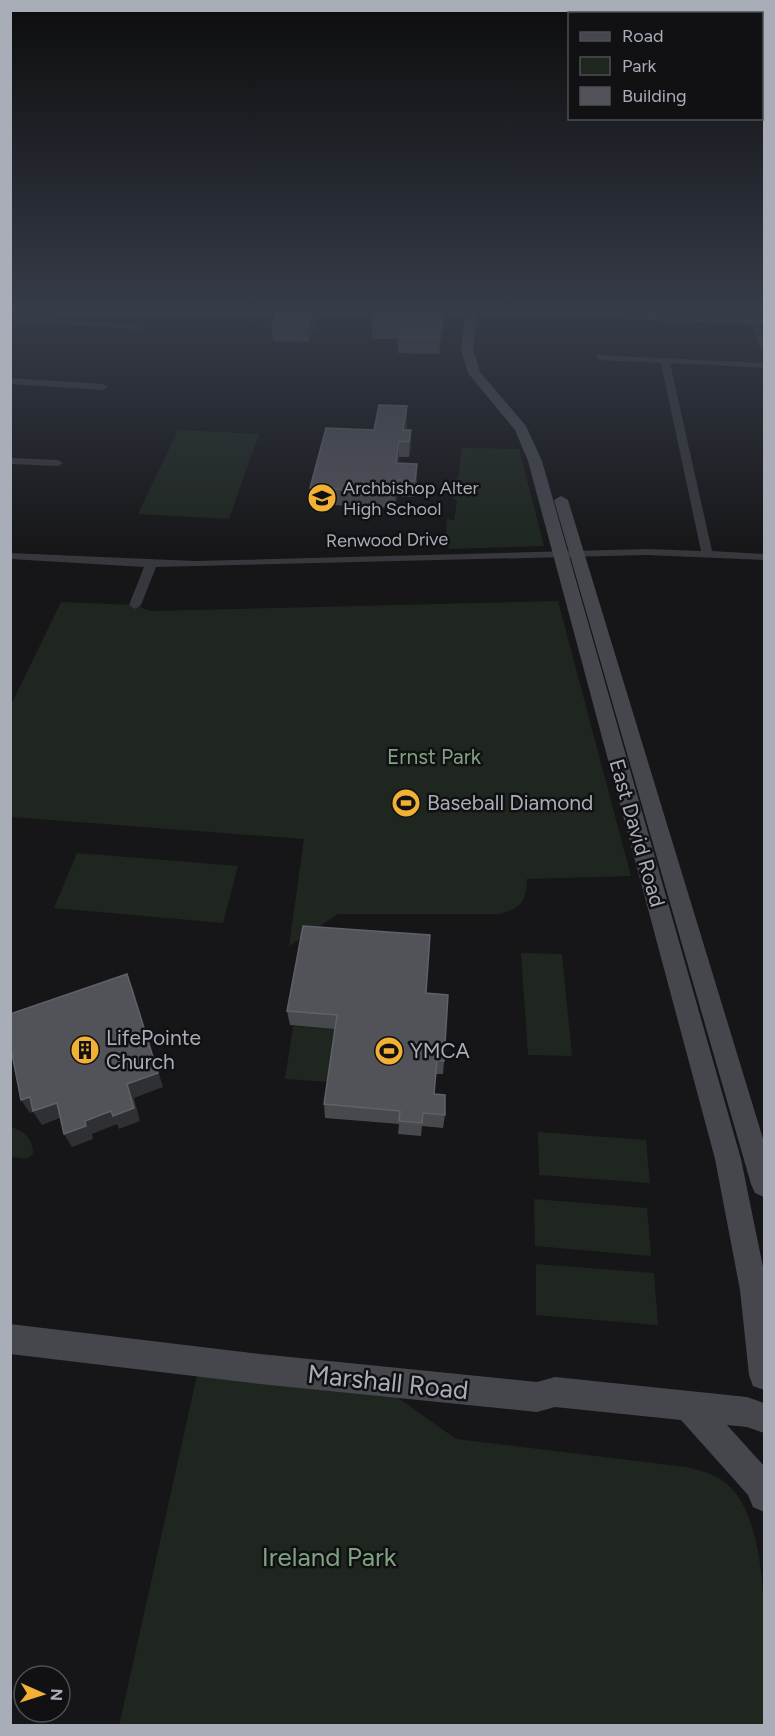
<svg xmlns="http://www.w3.org/2000/svg" width="775" height="1736" font-family="Figtree,sans-serif">
	<style>
		.green { fill: #1e261f }
		.lines { fill: none; stroke-linecap: round; stroke-linejoin: round }
		.street { fill: #37383d; fill-rule: evenodd }
		.secondary { fill: #45474d; fill-rule: evenodd }
		.wall { fill: #47494d }
		.shaded-wall { fill: #2f3033 }
		.building { fill: #525359; stroke: #5f6168; stroke-width: 1.5 }
		.labels { text-anchor: middle; stroke-width: 5; stroke-linejoin: round; paint-order: stroke }
		.far-poi-label { font-size: 18px; fill: #a8adb8; stroke: #111113; text-anchor: start }
		.far-street-label { font-size: 18px; fill: #a8adb8; stroke: #111113 }
		.park-label { font-size: 21px; fill: #7fa381; stroke: #111113 }
		.poi-label { font-size: 21px; fill: #a8adb8; stroke: #111113; text-anchor: start }
		.street-label { font-size: 21px; fill: #a8adb8; stroke: #111113 }
		.near-street-label { font-size: 26px; fill: #a8adb8; stroke: #111113 }
		.near-park-label { font-size: 26px; fill: #7fa381; stroke: #111113 }
	</style>
	<rect width="100%" height="100%" fill="#161618"/>
	<!-- green -->
	<g class="green">
		<path d="M 178,430 L 259,434 L 229,519 L 138,514 Z"/>
		<path d="M 462,448 L 519,449 L 544,546 L 450,549 L 445,545 L 447,518 L 454,521 L 457,501 L 450,496 L 451,478 L 458,479 Z"/>
		<path d="M 558,601 L 631,876 L 527,879 C 526,902 522,908 499,914 L 338,914 L 289,946 L 304,839 L 11,817 L 10,707 L 61,602 L 135,605 L 150,611 Z"/>
		<path d="M 77,853 L 238,866 L 223,923 L 54,908 Z"/>
		<path d="M 521,953 L 562,954 L 572,1056 L 528,1055 Z"/>
		<path d="M 293,1026 L 338,1029 L 330,1082 L 285,1079 Z"/>
		<path d="M 11,1127 C 25,1132 33,1138 33,1154 L 27,1159 L 11,1157 Z"/>
		<path d="M 538,1132 L 646,1140 L 650,1183 L 539,1175 Z"/>
		<path d="M 534,1199 L 647,1208 L 651,1256 L 535,1246 Z"/>
		<path d="M 536,1264 L 654,1273 L 658,1325 L 536,1315 Z"/>
		<path d="M 200,1362 L 373,1380 L 456,1439 L 686,1467 C 703,1471 719,1475 731,1488 C 774,1531 764,1666 764,1725 L 119,1726 Z"/>
	</g>
	<g class="lines">
		<!-- street -->
		<g class="street">
			<path d="M 746,311 L 754,311 L 764,338 L 764,350 L 760,348 Z"/>
			<path d="M 10,317 L 139,325 L 143,327 L 139,329 L 10,321 Z"/>
			<path d="M 597,355 L 764,363 L 764,368 L 670,363 L 712,551 L 764,554 L 764,560 L 647,555 L 156,567 L 141,605 L 135,609 L 129,605 L 144,567 L 10,559 L 10,553 L 195,561 L 647,549 L 701,551 L 661,363 L 600,360 L 596,357 Z"/>
			<path d="M 10,378 L 103,384 L 107,387 L 103,390 L 10,384 Z"/>
			<path d="M 10,458 L 58,460 L 63,463 L 58,466 L 10,464 Z"/>
		</g>
		<!-- secondary -->
		<g class="secondary">
			<path d="M 466,311 L 478,311 L 473,349 L 480,372 L 526,426 L 542,461 L 741,1159 L 764,1272 L 764,1390 L 753,1386 L 749,1375 L 740,1290 L 715,1159 L 528,461 L 515,430 L 468,373 L 461,349 Z"/>
			<path d="M 521,311 L 593,311 L 764,319 L 764,325 L 526,314 Z"/>
			<path d="M 561,496 L 568,500 L 764,1142 L 764,1197 L 755,1193 L 751,1184 L 554,500 Z"/>
			<path d="M 10,1324 L 260,1354 L 537,1382 L 555,1377 L 747,1397 L 764,1403 L 764,1433 L 747,1427 L 727,1425 L 764,1466 L 764,1512 L 753,1507 L 748,1495 L 681,1420 L 555,1407 L 537,1412 L 260,1384 L 10,1354 Z"/>
		</g>
	</g>
	<!-- wall -->
	<g class="wall">
		<path d="M 224,311 L 246,311 L 246,312 Z"/>
		<path d="M 308,312 L 313,312 L 314,327 L 309,342 L 273,341 L 272,326 Z"/>
		<path d="M 445,314 L 439,354 L 398,353 L 398,339 L 372,339 L 372,324 Z"/>
		<path d="M 407,422 L 406,430 L 411,446 L 409,457 L 399,457 L 398,463 L 417,464 L 417,480 L 414,497 L 397,496 L 395,508 L 311,504 L 310,488 L 374,430 Z"/>
		<path d="M 426,993 L 444,1061 L 443,1074 L 436,1074 L 434,1094 L 445,1115 L 443,1128 L 422,1126 L 421,1136 L 398,1134 L 399,1124 L 325,1118 L 324,1104 L 335,1029 L 290,1025 L 287,1011 Z"/>
	</g>
	<!-- shaded-wall -->
	<g class="shaded-wall">
		<path d="M 444,311 L 445,311 L 445,314 L 439,354 L 439,339 Z"/>
		<path d="M 313,312 L 314,327 L 309,342 L 308,327 Z"/>
		<path d="M 407,406 L 407,422 L 404,441 L 403,430 Z"/>
		<path d="M 411,430 L 411,446 L 409,457 L 409,442 Z"/>
		<path d="M 399,441 L 399,457 L 396,479 L 396,463 Z"/>
		<path d="M 417,464 L 417,480 L 414,497 L 415,481 Z"/>
		<path d="M 397,480 L 397,496 L 395,508 L 395,492 Z"/>
		<path d="M 127,974 L 133,989 L 163,1087 L 134,1098 L 140,1121 L 119,1129 L 117,1124 L 92,1134 L 93,1139 L 72,1147 L 64,1134 L 85,1121 L 127,1084 Z"/>
		<path d="M 30,1097 L 57,1103 L 65,1116 L 42,1125 L 33,1112 L 30,1113 L 21,1100 Z"/>
	</g>
	<!-- building -->
	<g class="building">
		<path d="M 277,311 L 302,311 L 301,312 L 313,312 L 308,327 L 272,326 Z"/>
		<path d="M 376,311 L 444,311 L 439,339 L 398,338 L 402,325 L 372,324 Z"/>
		<path d="M 379,405 L 407,406 L 403,430 L 411,430 L 409,442 L 399,441 L 396,463 L 417,464 L 415,481 L 397,480 L 395,492 L 310,488 L 326,428 L 374,430 Z"/>
		<path d="M 303,926 L 430,935 L 426,993 L 448,995 L 444,1061 L 437,1060 L 434,1094 L 445,1095 L 445,1115 L 423,1113 L 422,1123 L 399,1121 L 400,1111 L 324,1104 L 337,1015 L 287,1011 Z"/>
		<path d="M 127,974 L 158,1073 L 127,1084 L 134,1108 L 113,1116 L 111,1111 L 85,1121 L 86,1126 L 64,1134 L 57,1103 L 33,1111 L 30,1097 L 21,1100 L 10,1044 L 10,1014 Z"/>
	</g>
	<!-- sky -->
	<linearGradient id="sky" x2="0" y2="1"><stop stop-color="#0c0c0d"/><stop offset="0.56" stop-color="#363c48"/><stop offset="1" stop-color="#363c48" stop-opacity="0"/></linearGradient>
	<rect width="775" height="554" fill="url(#sky)"/>
	<!-- icons -->
	<defs>
		<g id="school-disc" transform="scale(1.5)"><circle r="9.5" fill="#f2b134" stroke="#111113"/><path d="M0-5L7-2L0 1L-7-2ZM-4 1L0 2.5L4 1V4Q0 6-4 4Z" fill="#111"/></g>
		<g id="stadium-disc" transform="scale(1.5)"><circle r="9.5" fill="#f2b134" stroke="#111113"/><path d="M0-5a6.5 5 0 1 0 0 10a6.5 5 0 1 0 0-10ZM-3.5-1.8h7v3.6h-7Z" fill="#111"/></g>
		<g id="building-disc" transform="scale(1.5)"><circle r="9.5" fill="#f2b134" stroke="#111113"/><path d="M-4-6H4V6H1V3H-1V6H-4ZM-2.5-4.3h1.7v1.8h-1.7ZM.8-4.3h1.7v1.8H.8ZM-2.5-1h1.7V.8h-1.7ZM.8-1h1.7V.8H.8Z" fill="#111"/></g>
	</defs>
	<g fill-rule="evenodd">
		<use href="#school-disc" x="322" y="498"/>
		<use href="#stadium-disc" x="406" y="803"/>
		<use href="#building-disc" x="85" y="1050"/>
		<use href="#stadium-disc" x="389" y="1051"/>
	</g>
	<g class="labels">
		<!-- far-poi labels -->
		<g class="far-poi-label">
			<text x="343" y="494">Archbishop Alter<tspan x="343" dy="21">High School</tspan></text>
		</g>
		<!-- far-street labels -->
		<g class="far-street-label">
			<text transform="translate(387 540) rotate(-1)" y="6">Renwood Drive</text>
		</g>
		<!-- park labels -->
		<g class="park-label">
			<text x="434" y="764">Ernst Park</text>
		</g>
		<!-- poi labels -->
		<g class="poi-label">
			<text x="427" y="810">Baseball Diamond</text>
			<text x="106" y="1045">LifePointe<tspan x="106" dy="24">Church</tspan></text>
			<text x="410" y="1058">YMCA</text>
		</g>
		<!-- street labels -->
		<g class="street-label">
			<text transform="translate(637 833) rotate(74)" y="7">East David Road</text>
		</g>
		<!-- near-street labels -->
		<g class="near-street-label">
			<text transform="translate(388 1382) rotate(6)" y="9">Marshall Road</text>
		</g>
		<!-- near-park labels -->
		<g class="near-park-label">
			<text x="329" y="1566">Ireland Park</text>
		</g>
	</g>
	<!-- border -->
	<rect width="775" height="1736" fill="none" stroke="#a8adb8" stroke-width="24"/>
	<!-- legend -->
	<rect x="568" y="12" width="195" height="108" fill="#111113" stroke="#4d4f55" stroke-width="1.5"/>
	<rect x="580" y="32" width="30" height="9" fill="#45474d" stroke="#4d4f55" stroke-width="1.5"/>
	<text x="622" y="42" font-size="18" fill="#a8adb8">Road</text>
	<rect x="580" y="57" width="30" height="18" fill="#1e261f" stroke="#4d4f55" stroke-width="1.5"/>
	<text x="622" y="72" font-size="18" fill="#a8adb8">Park</text>
	<rect x="580" y="87" width="30" height="18" fill="#525359" stroke="#4d4f55" stroke-width="1.5"/>
	<text x="622" y="102" font-size="18" fill="#a8adb8">Building</text>
	<!-- north arrow -->
	<g transform="translate(42 1694) rotate(93)"><circle r="28" fill="#111113" stroke="#4d4f55" stroke-width="1.5"/>
	<path d="M0-4.5L10 22L0 15L-10 22Z" fill="#f2b134"/>
	<text y="-9" font-size="16" font-weight="bold" text-anchor="middle" fill="#a8adb8">N</text>
	</g>
</svg>
